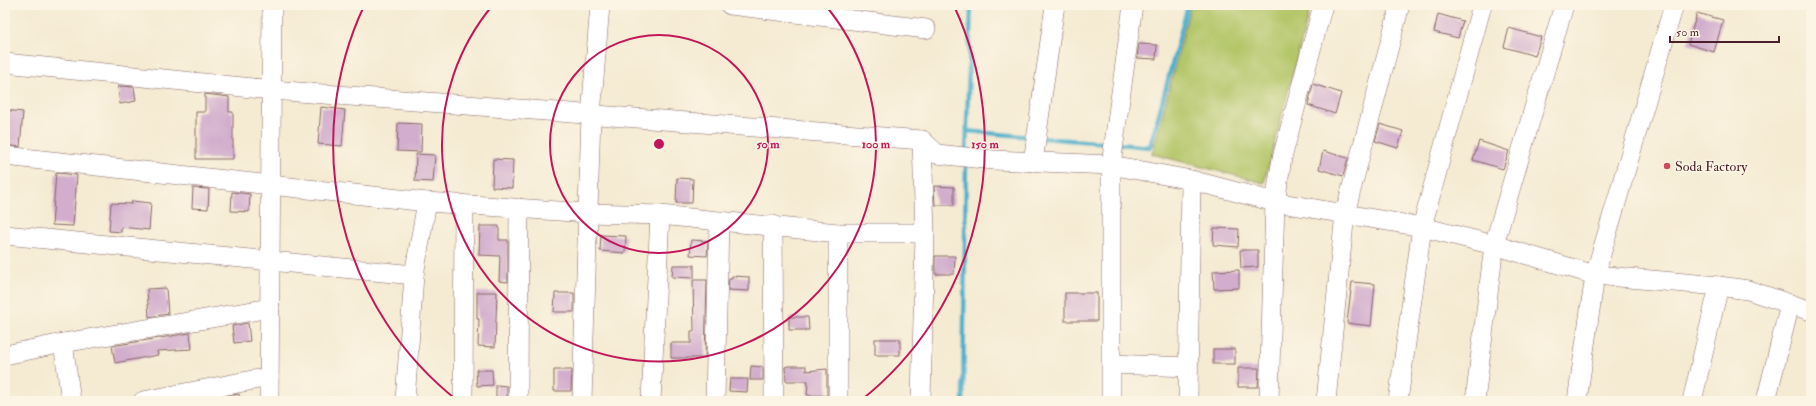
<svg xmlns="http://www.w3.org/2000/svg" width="1816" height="406" font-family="'IM FELL Double Pica',serif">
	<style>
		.green { fill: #b4c669; stroke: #7f724a }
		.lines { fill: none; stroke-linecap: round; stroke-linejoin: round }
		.stream { stroke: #4cafcb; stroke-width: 4.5 }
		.building { fill: #d2adcd }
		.minor-casing { stroke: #866666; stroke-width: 20 }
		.minor { stroke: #fff; stroke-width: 19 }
		.ring { fill: none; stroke: #c2185b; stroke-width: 2 }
		.poi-dot { fill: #d1495b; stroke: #fcf5e5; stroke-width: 1.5 }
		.labels { text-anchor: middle; stroke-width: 3; stroke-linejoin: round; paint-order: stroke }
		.poi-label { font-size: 14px; fill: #4a1f2b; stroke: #fcf5e5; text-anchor: start }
		.centre { fill: #c2185b; stroke: #fcf5e5; stroke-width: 2 }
		.ring-label { font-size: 12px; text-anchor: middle; font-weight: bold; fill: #c2185b; stroke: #fcf5e5; stroke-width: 3; stroke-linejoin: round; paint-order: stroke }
	</style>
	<rect width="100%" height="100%" fill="#fcf5e5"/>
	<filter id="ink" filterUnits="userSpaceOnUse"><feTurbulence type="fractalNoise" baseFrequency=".025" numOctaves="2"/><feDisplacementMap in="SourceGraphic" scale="8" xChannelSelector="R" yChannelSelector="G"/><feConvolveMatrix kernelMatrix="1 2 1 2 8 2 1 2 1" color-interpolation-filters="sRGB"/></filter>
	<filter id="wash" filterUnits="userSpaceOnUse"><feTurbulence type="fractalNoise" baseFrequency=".012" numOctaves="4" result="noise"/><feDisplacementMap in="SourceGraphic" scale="16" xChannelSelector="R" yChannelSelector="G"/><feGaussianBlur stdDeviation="0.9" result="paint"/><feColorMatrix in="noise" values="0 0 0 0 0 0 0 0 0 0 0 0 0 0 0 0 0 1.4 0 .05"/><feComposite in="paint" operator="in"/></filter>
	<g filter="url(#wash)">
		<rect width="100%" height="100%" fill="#f5ebd3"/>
		<!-- green -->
		<path class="green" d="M 1191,5 L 1311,5 L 1264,183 L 1152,154 Z"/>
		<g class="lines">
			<!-- stream -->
			<g class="stream">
				<path d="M 967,131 L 1032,137"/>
				<path d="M 1041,138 L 1109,143"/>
				<path d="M 1119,144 L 1150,147 L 1188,5"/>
				<path d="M 966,153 L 971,5"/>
				<path d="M 963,401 L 966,161"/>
			</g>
		</g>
		<g id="blocks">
			<!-- building -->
			<g class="building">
				<path d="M 1697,13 L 1723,20 L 1714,52 L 1688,44 Z"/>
				<path d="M 1438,14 L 1463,21 L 1458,38 L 1434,32 Z"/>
				<path d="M 1509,28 L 1541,37 L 1535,56 L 1504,47 Z"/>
				<path d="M 1139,44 L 1157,45 L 1156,59 L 1137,58 Z"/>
				<path d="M 1313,84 L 1341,93 L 1335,114 L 1308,105 Z"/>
				<path d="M 123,86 L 134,87 L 136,101 L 120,104 L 118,87 Z"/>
				<path d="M 205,94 L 229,97 L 229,112 L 233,112 L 233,159 L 196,159 L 196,112 L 205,112 Z"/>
				<path d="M 321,107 L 345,110 L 342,146 L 318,144 Z"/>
				<path d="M 5,110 L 23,112 L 20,147 L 5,145 Z"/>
				<path d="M 398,123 L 422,124 L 421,152 L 397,151 Z"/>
				<path d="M 1380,124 L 1403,131 L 1398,148 L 1375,141 Z"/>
				<path d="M 1479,141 L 1509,151 L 1503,169 L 1473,160 Z"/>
				<path d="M 1323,151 L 1348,158 L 1343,176 L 1319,169 Z"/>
				<path d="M 416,154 L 435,155 L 433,182 L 415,181 Z"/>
				<path d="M 493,159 L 513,160 L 512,188 L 492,187 Z"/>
				<path d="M 56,173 L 77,175 L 73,226 L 52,225 Z"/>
				<path d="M 677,178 L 693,179 L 692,203 L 676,203 Z"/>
				<path d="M 934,186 L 954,187 L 954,205 L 935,205 Z"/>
				<path d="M 193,188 L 209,189 L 208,209 L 192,208 Z"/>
				<path d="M 232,192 L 250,194 L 249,212 L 231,211 Z"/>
				<path d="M 132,201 L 151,203 L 149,230 L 121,227 L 121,232 L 109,231 L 111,203 L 132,204 Z"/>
				<path d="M 480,226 L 499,226 L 499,240 L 508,240 L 508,282 L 499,281 L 500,256 L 479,255 Z"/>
				<path d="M 1214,228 L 1239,229 L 1238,247 L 1213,245 Z"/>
				<path d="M 601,235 L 626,236 L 625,253 L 600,251 Z"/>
				<path d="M 691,240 L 708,241 L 707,256 L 690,255 Z"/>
				<path d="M 1240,250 L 1258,250 L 1258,267 L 1241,268 Z"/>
				<path d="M 935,256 L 955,256 L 954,274 L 935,274 Z"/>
				<path d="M 673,265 L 694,265 L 694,278 L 672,277 Z"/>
				<path d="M 1239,270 L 1239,288 L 1214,289 L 1213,271 Z"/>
				<path d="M 732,276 L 749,277 L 749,291 L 728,290 L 729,279 L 732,279 Z"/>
				<path d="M 693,280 L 707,280 L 705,358 L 671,358 L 671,343 L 691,343 L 691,331 L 694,331 Z"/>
				<path d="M 1352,282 L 1375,284 L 1371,326 L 1347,323 Z"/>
				<path d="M 166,288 L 168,314 L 149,317 L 147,289 Z"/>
				<path d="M 477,292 L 497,292 L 495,347 L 478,346 L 479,319 L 477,319 Z"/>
				<path d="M 555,293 L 574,293 L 574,312 L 554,312 Z"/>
				<rect x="1065" y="293" width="32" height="28"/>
				<path d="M 789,317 L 808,317 L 809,330 L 789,330 Z"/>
				<path d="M 248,323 L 250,341 L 234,343 L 232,326 Z"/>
				<path d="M 190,333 L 192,349 L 157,351 L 158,355 L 115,363 L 112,346 Z"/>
				<rect x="875" y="339" width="25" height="16"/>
				<rect x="1213" y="349" width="22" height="15"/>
				<path d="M 751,366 L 763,367 L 763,380 L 750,380 Z"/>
				<path d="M 789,366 L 806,366 L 806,371 L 827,369 L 827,396 L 807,395 L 808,381 L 786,381 L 785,367 Z"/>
				<path d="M 1238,368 L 1259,368 L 1258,387 L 1238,387 Z"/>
				<path d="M 476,370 L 492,370 L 493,385 L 477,386 Z"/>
				<path d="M 554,370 L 572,370 L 571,391 L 554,391 Z"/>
				<path d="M 730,379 L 748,379 L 747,392 L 729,391 Z"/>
				<path d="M 496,385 L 507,386 L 507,401 L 496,401 Z"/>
				<path d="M 239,394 L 240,401 L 221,401 L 221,397 Z"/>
			</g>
		</g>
	</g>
	<g filter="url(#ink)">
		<use href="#blocks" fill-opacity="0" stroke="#866666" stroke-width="1"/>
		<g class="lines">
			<!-- minor casing -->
			<g class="minor-casing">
				<g id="minor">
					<path d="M 730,5 L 926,29"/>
					<path d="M 5,63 L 272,90 L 922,140 L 937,154 L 993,160 L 1111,165 L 1191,180 L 1275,202 L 1422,227 L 1494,245 L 1595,275 L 1719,286 L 1692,401"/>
					<path d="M 5,156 L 427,202 L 588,213 L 660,215 L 838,233 L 925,233"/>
					<path d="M 1033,162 L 1055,5"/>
					<path d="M 773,225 L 774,401"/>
					<path d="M 838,233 L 838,401"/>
					<path d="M 5,235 L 414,275"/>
					<path d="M 1719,286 L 1748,290 L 1811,311"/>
					<path d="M 5,355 L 63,343"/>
					<path d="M 1111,364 L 1188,367"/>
					<path d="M 71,401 L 63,343 L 270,308"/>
					<path d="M 143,401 L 269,377"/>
					<path d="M 269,401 L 272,5"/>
					<path d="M 405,401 L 414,275 L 427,202"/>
					<path d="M 463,401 L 464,205"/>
					<path d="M 518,401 L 519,208"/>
					<path d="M 582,401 L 591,115 L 600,5"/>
					<path d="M 651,401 L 660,215"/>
					<path d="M 715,401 L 719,222"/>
					<path d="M 921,401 L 925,233 L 922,140"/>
					<path d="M 1111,401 L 1111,165 L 1133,5"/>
					<path d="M 1188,401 L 1191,180"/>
					<path d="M 1269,401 L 1275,202 L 1282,158 L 1323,5"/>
					<path d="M 1326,401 L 1345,213 L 1400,5"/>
					<path d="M 1398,401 L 1422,227 L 1482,5"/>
					<path d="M 1475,401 L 1494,245 L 1564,5"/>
					<path d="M 1577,401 L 1595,275 L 1674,5"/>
					<path d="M 1766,401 L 1790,304"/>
				</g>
			</g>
			<!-- minor -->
			<use href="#minor" class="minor"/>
		</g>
	</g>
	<!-- distance rings -->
	<g class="ring">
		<circle cx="659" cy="144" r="109"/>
		<path d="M826 6A217 217 0 1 1 492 6"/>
		<path d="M458 401A326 326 0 0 1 364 6M954 6A326 326 0 0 1 860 401"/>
	</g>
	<!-- markers -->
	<circle class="poi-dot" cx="1667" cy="166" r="4"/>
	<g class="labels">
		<!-- poi labels -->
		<g class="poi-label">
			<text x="1675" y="171">Soda Factory</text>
		</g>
	</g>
	<circle cx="659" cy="144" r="6" class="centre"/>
	<g class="ring-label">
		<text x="768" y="148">50 m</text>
		<text x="876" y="148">100 m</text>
		<text x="985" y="148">150 m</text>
	</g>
	<!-- margin -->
	<rect width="1816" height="406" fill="none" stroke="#fcf5e5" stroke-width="20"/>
	<!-- scale -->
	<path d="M1670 36v6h109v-6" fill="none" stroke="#4a1f2b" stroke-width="2"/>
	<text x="1676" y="36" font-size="12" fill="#4a1f2b" stroke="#fcf5e5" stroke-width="3" paint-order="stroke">50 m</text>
</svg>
